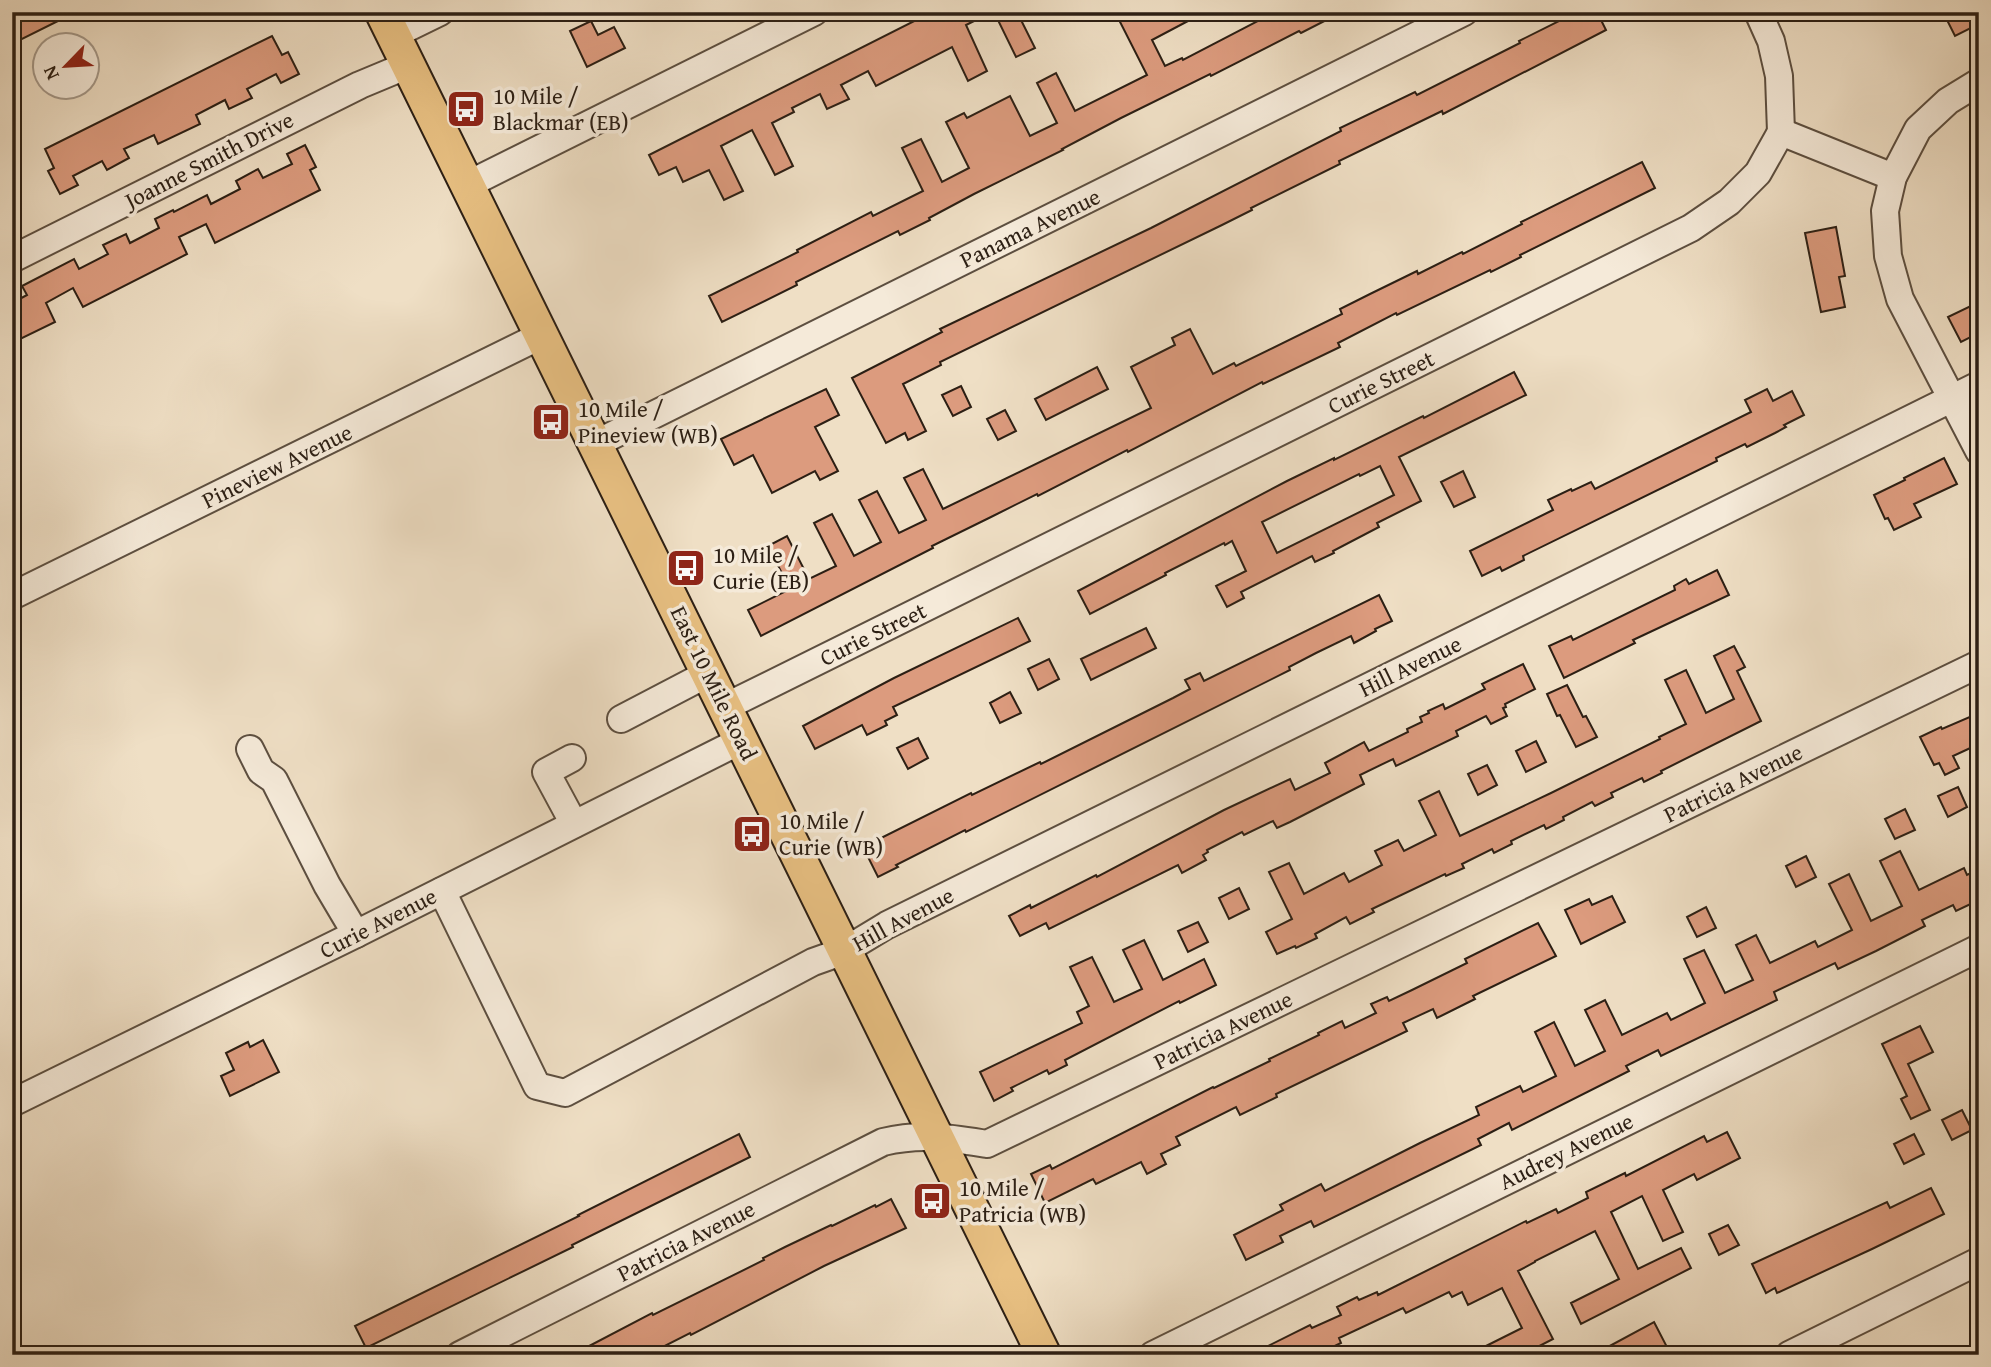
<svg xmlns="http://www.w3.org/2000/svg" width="1991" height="1367" font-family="'Gentium Book Plus',serif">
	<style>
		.building { fill: #dc9b7e; stroke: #2c1f14; stroke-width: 2; fill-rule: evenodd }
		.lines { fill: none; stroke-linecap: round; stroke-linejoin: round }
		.minor-casing { stroke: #5d4f40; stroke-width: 30 }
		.major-casing { stroke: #2c1f14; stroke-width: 37 }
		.minor { stroke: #f5ead9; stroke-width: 26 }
		.major { stroke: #e8c082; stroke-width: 33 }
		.labels { text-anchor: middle; stroke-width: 7; stroke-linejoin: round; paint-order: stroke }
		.poi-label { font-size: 23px; fill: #2c1f14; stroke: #f5ead9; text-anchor: start }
		.street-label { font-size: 23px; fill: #2c1f14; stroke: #f5ead9 }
	</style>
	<rect width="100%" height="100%" fill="#efdfc5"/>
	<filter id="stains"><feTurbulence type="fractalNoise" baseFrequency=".00286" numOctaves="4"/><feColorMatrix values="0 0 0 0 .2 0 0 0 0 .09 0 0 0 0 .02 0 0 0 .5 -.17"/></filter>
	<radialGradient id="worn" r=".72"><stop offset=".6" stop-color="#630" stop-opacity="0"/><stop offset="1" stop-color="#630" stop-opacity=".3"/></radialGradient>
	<!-- building -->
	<g class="building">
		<path d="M 12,12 L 76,12 L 12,44 Z"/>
		<path d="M 932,12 L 992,12 L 966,25 L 987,71 L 968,81 L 952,47 L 876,86 L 868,71 L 841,85 L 849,99 L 827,109 L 820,94 L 792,108 L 794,112 L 772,123 L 793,166 L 775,175 L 752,130 L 721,146 L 743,191 L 724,200 L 709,170 L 683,182 L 676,167 L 659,175 L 649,155 Z"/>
		<path d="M 994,12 L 1017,12 L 1035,48 L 1016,57 Z"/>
		<path d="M 1115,12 L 1205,12 L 1152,40 L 1165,66 L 1182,58 L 1183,60 L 1275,12 L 1342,12 L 1301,33 L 1299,31 L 1211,76 L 1210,74 L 1121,118 L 1062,149 L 1063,150 L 974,194 L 929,218 L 930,220 L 900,235 L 898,231 L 796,282 L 797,285 L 722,322 L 709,296 L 798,252 L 797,250 L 871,212 L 873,216 L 923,191 L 902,148 L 921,139 L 942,182 L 969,168 L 946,122 L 964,113 L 967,118 L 1010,96 L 1030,136 L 1057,123 L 1037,83 L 1056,73 L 1075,111 L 1147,75 Z"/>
		<path d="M 1577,12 L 1597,12 L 1606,30 L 1443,114 L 1442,111 L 1339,161 L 1340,164 L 1251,208 L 1252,210 L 1222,225 L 940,362 L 941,365 L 903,384 L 926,431 L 908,440 L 905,433 L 886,443 L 852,378 L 942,332 L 940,329 L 1151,228 L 1341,131 L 1340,128 L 1415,92 L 1417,95 L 1520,43 L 1519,41 Z"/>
		<path d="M 1943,12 L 1979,12 L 1979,24 L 1955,36 Z"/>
		<path d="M 591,21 L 598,35 L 614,27 L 625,48 L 587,67 L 570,31 Z"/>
		<path d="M 272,36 L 282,55 L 288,52 L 299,74 L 281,83 L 276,74 L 247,89 L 252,98 L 229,109 L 225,100 L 196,115 L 200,124 L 158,144 L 154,135 L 124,149 L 129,158 L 107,170 L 102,161 L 73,176 L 78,185 L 60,194 L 48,171 L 54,168 L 45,149 Z"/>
		<path d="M 305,145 L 316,167 L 310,170 L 320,190 L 215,243 L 206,224 L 179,237 L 187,254 L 83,307 L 73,288 L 46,303 L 55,322 L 12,343 L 12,303 L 27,295 L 22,286 L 74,259 L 79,269 L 108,254 L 103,245 L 126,234 L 130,243 L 159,228 L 155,219 L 173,210 L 174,212 L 207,195 L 211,204 L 240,189 L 236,181 L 258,169 L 263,178 L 292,164 L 287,154 Z"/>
		<path d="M 1642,162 L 1655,188 L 1520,255 L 1521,257 L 1491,272 L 1490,270 L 1397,315 L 1396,313 L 1338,343 L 1340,347 L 1263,384 L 1262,382 L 1128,452 L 1127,450 L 1038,496 L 1037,494 L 991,517 L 932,546 L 933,548 L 761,636 L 748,610 L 790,589 L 768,546 L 787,536 L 809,579 L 836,566 L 814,523 L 832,514 L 854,556 L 881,542 L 859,500 L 877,491 L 899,533 L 926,520 L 904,478 L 923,469 L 943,509 L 1151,408 L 1131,367 L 1175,345 L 1172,338 L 1190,329 L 1213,374 L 1234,363 L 1236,366 L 1342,314 L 1340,309 L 1370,294 L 1417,271 L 1418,274 L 1462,252 L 1463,254 L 1522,224 L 1521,222 Z"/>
		<path d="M 1836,227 L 1845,276 L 1839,277 L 1845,307 L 1821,312 L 1805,233 Z"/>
		<path d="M 1979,302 L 1979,333 L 1961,342 L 1948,317 Z"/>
		<path d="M 1097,367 L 1108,389 L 1046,420 L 1035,399 Z"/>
		<path d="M 1514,372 L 1526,395 L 1399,457 L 1421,501 L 1377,523 L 1379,527 L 1333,551 L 1334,553 L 1315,562 L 1312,556 L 1241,592 L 1244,598 L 1227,607 L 1216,586 L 1246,571 L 1232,541 L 1225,545 L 1224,543 L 1165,573 L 1166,575 L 1090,614 L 1078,591 L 1287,481 L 1334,458 L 1334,460 L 1423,416 L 1424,418 ZM 1380,466 L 1394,495 L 1277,553 L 1262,522 L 1359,474 L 1360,476 Z"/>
		<path d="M 961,386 L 971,407 L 953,416 L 942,395 Z"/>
		<path d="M 826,389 L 839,415 L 815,427 L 838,471 L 820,480 L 815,471 L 772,493 L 753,455 L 734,465 L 721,439 Z"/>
		<path d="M 1767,389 L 1773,401 L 1792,391 L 1804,415 L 1784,425 L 1786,427 L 1775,433 L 1747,447 L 1745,444 L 1716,458 L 1717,461 L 1523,556 L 1524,560 L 1502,571 L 1500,567 L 1482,576 L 1470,551 L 1553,510 L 1548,500 L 1571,489 L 1572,491 L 1591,482 L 1595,489 L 1751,412 L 1745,400 Z"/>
		<path d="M 1005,410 L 1016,431 L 998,440 L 987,419 Z"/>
		<path d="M 1944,458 L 1957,484 L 1914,504 L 1921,517 L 1894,530 L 1888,518 L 1885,519 L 1874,495 L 1905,480 L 1904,478 Z"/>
		<path d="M 1463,471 L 1475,497 L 1454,507 L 1441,482 Z"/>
		<path d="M 1717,570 L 1729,595 L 1633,640 L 1635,643 L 1564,678 L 1549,646 L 1571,636 L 1573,640 L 1675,590 L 1674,586 L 1686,579 L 1689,584 Z"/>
		<path d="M 1379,595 L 1392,621 L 1375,629 L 1376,631 L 1354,643 L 1351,636 L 1316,653 L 1289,667 L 1290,670 L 966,832 L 965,830 L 896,865 L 898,867 L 878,877 L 863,847 L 971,793 L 972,795 L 1040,762 L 1041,764 L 1173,698 L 1190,689 L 1185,680 L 1200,673 L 1204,681 Z"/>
		<path d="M 1018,618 L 1030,641 L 893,707 L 897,715 L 885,721 L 887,725 L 867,735 L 862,725 L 815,749 L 803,726 L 894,678 Z"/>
		<path d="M 1146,628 L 1156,648 L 1091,680 L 1081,659 Z"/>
		<path d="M 1734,646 L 1745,667 L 1737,671 L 1761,721 L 1661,771 L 1662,773 L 1644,782 L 1642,778 L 1611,793 L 1613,797 L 1595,806 L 1592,802 L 1563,817 L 1564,820 L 1546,829 L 1544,825 L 1511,841 L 1512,844 L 1494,853 L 1492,849 L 1462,864 L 1464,868 L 1446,876 L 1445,874 L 1372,909 L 1374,912 L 1350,924 L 1346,917 L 1315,934 L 1317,938 L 1296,948 L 1295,946 L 1277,954 L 1266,932 L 1292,919 L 1269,872 L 1289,863 L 1304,894 L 1344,873 L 1349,882 L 1382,865 L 1375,851 L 1398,840 L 1404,851 L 1436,835 L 1419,801 L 1439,791 L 1460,836 L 1551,793 L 1660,739 L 1659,737 L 1686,724 L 1665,680 L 1686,670 L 1706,713 L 1734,699 L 1714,656 Z"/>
		<path d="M 1049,659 L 1059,679 L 1038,690 L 1028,669 Z"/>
		<path d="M 1523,664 L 1535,689 L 1505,704 L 1506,707 L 1503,708 L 1507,716 L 1491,724 L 1486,716 L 1456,731 L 1458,736 L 1396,766 L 1393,759 L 1360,775 L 1364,784 L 1290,822 L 1277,828 L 1273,821 L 1244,835 L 1242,832 L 1207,850 L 1208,852 L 1203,855 L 1206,860 L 1182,873 L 1178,865 L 1049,929 L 1046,923 L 1020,936 L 1009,916 L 1030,905 L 1031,908 L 1096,875 L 1097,877 L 1224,810 L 1290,779 L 1295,790 L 1330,773 L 1325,763 L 1364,742 L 1369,751 L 1408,732 L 1407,729 L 1422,722 L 1420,717 L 1429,713 L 1428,711 L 1443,704 L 1445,709 L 1485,689 L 1482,684 Z"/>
		<path d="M 1567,685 L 1583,717 L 1586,716 L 1597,737 L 1576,747 L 1560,715 L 1557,716 L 1547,694 Z"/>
		<path d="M 1010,692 L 1021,713 L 1000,723 L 990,703 Z"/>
		<path d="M 1979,713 L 1979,744 L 1953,756 L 1959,768 L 1945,775 L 1939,763 L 1934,765 L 1920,737 L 1941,727 L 1942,729 Z"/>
		<path d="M 918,738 L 928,758 L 908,769 L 897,748 Z"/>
		<path d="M 1536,741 L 1546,762 L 1526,772 L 1516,751 Z"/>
		<path d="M 1487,765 L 1497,785 L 1478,795 L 1468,774 Z"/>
		<path d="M 1958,787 L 1967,807 L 1948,817 L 1938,796 Z"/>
		<path d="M 1905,809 L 1915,830 L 1895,839 L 1885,819 Z"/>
		<path d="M 1900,851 L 1919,890 L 1964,868 L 1967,875 L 1979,869 L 1979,900 L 1956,911 L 1953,905 L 1922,920 L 1925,926 L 1876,951 L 1838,969 L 1835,963 L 1774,992 L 1777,1000 L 1661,1056 L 1658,1050 L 1626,1066 L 1629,1071 L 1512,1130 L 1509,1123 L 1478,1139 L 1481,1145 L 1314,1227 L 1311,1221 L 1280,1236 L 1283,1242 L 1246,1260 L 1234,1235 L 1283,1210 L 1280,1205 L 1321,1184 L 1325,1191 L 1420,1143 L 1479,1115 L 1476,1107 L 1520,1086 L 1523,1092 L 1556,1076 L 1535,1032 L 1554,1022 L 1575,1066 L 1605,1051 L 1585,1010 L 1605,1000 L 1622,1035 L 1667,1013 L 1671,1020 L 1705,1003 L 1684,959 L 1704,950 L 1725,993 L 1753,980 L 1736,945 L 1756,935 L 1770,963 L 1815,941 L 1818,947 L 1852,930 L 1829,884 L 1849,874 L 1871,921 L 1902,906 L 1880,861 Z"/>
		<path d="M 1806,856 L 1816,877 L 1796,887 L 1786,866 Z"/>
		<path d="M 1239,888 L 1249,909 L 1229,919 L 1219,898 Z"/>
		<path d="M 1612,896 L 1625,922 L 1581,944 L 1565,910 L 1589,899 L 1592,905 Z"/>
		<path d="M 1706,907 L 1716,928 L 1697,937 L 1687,917 Z"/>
		<path d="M 1198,922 L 1208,942 L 1188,952 L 1178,931 Z"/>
		<path d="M 1538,923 L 1556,956 L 1473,996 L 1475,999 L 1437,1018 L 1433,1009 L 1403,1023 L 1407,1031 L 1276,1094 L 1277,1097 L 1240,1115 L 1236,1107 L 1176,1137 L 1180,1145 L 1161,1154 L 1166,1164 L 1147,1174 L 1141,1162 L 1096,1184 L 1093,1179 L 1045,1203 L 1031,1174 L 1050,1165 L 1052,1169 L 1213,1087 L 1214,1088 L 1270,1061 L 1269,1059 L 1319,1035 L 1318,1033 L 1342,1021 L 1345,1028 L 1376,1013 L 1371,1004 L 1387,997 L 1389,1001 L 1412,990 L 1467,963 L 1465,959 Z"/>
		<path d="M 1144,940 L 1163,980 L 1204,959 L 1216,985 L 1180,1003 L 1179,1001 L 1065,1060 L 1067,1065 L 1049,1074 L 1047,1070 L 1011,1088 L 1013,1091 L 994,1101 L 980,1072 L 1082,1023 L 1077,1012 L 1089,1006 L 1070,967 L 1092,957 L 1114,1002 L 1142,989 L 1123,950 Z"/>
		<path d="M 1920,1026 L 1933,1052 L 1908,1064 L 1930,1110 L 1911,1119 L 1901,1099 L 1907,1096 L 1882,1044 Z"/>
		<path d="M 263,1040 L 279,1072 L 230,1096 L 221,1076 L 234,1070 L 226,1053 L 248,1042 L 250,1047 Z"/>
		<path d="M 1962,1110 L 1972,1130 L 1952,1140 L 1942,1120 Z"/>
		<path d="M 1727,1132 L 1740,1158 L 1697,1180 L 1694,1174 L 1663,1190 L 1683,1232 L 1663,1241 L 1642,1196 L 1611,1212 L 1638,1269 L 1681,1248 L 1691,1268 L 1581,1324 L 1571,1303 L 1619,1279 L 1595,1231 L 1535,1261 L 1535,1262 L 1518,1271 L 1553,1339 L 1522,1355 L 1468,1355 L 1522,1328 L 1502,1288 L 1468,1305 L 1462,1292 L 1452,1297 L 1449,1292 L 1406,1313 L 1403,1308 L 1339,1338 L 1341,1343 L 1316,1355 L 1250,1355 L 1310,1325 L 1312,1328 L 1341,1315 L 1337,1307 L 1357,1297 L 1359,1300 L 1377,1292 L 1378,1295 L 1526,1221 L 1527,1223 L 1556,1209 L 1558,1213 L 1588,1198 L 1586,1192 L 1625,1173 L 1626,1176 L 1704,1136 L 1707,1142 Z"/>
		<path d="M 739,1134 L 750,1157 L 572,1245 L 573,1247 L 366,1348 L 355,1326 L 579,1216 L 578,1215 Z"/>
		<path d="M 1914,1134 L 1924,1154 L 1904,1164 L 1894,1144 Z"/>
		<path d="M 1931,1188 L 1944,1214 L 1872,1249 L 1777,1293 L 1775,1288 L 1766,1293 L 1752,1264 L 1887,1202 L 1890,1208 Z"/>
		<path d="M 891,1199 L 906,1228 L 824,1266 L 691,1335 L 690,1333 L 647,1355 L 572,1355 L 652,1313 L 653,1315 L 764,1260 L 763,1258 L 785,1247 L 831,1225 L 832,1226 L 875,1205 L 876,1207 Z"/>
		<path d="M 1728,1225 L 1739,1245 L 1719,1255 L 1709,1234 Z"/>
		<path d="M 1654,1322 L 1668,1349 L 1657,1355 L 1593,1355 Z"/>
	</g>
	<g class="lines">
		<!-- minor casing -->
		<g class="minor-casing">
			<g id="minor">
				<path d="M 1758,12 L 1771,41 L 1779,76 L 1781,132"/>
				<path d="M 393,35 L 440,12"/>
				<path d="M 1979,82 L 1948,101 L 1918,129 L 1893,177 L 1885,211 L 1888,256 L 1900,299 L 1979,451"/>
				<path d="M 1781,132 L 1893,177"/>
				<path d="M 467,185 L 814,12"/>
				<path d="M 12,259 L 360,85 L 408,65"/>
				<path d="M 595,444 L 1464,12"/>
				<path d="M 12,596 L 542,335"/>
				<path d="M 725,707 L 1691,228 L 1729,202 L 1758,173 L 1781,132"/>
				<path d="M 621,719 L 709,673"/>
				<path d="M 250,749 L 261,771 L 274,780 L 327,885 L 356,934"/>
				<path d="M 572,758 L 546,772 L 574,824"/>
				<path d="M 442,891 L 537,1086 L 565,1093 L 813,962 L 844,951 L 887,925 L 1979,385"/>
				<path d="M 12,1103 L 356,934 L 742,740"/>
				<path d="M 460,1355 L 883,1142 C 922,1133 949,1138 987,1144 L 1979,664"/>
				<path d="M 1153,1355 L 1979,948"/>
				<path d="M 1789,1355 L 1979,1261"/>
			</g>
		</g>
		<!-- major casing -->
		<g class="major-casing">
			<path id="major" d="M 382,12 L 1044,1355"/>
		</g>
		<!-- minor -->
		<use href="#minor" class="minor"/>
		<!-- major -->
		<use href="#major" class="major"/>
	</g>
	<!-- icons -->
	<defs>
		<g id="bus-square" transform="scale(2.0125)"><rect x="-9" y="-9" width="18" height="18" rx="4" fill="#8f2418" stroke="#f5ead9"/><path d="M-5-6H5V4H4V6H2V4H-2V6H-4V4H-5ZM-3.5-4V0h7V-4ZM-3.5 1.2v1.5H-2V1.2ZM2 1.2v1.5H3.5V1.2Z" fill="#fff"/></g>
	</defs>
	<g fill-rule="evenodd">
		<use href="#bus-square" x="466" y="109"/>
		<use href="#bus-square" x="551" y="422"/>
		<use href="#bus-square" x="686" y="568"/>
		<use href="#bus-square" x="752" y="834"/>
		<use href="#bus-square" x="932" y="1201"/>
	</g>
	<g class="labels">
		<!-- poi labels -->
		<g class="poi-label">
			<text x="493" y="104">10 Mile /<tspan x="493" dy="26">Blackmar (EB)</tspan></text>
			<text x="578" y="417">10 Mile /<tspan x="578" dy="26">Pineview (WB)</tspan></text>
			<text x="713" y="563">10 Mile /<tspan x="713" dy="26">Curie (EB)</tspan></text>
			<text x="779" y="829">10 Mile /<tspan x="779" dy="26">Curie (WB)</tspan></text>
			<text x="959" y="1196">10 Mile /<tspan x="959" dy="26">Patricia (WB)</tspan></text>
		</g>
		<!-- street labels -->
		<g class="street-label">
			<text transform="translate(209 160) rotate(-27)" y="8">Joanne Smith Drive</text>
			<text transform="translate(1030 228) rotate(-26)" y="8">Panama Avenue</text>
			<text transform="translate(1381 382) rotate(-26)" y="8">Curie Street</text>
			<text transform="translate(277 466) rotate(-26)" y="8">Pineview Avenue</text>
			<text transform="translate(873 634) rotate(-26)" y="8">Curie Street</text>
			<text transform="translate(1410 666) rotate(-26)" y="8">Hill Avenue</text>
			<text transform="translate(714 683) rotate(64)" y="8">East 10 Mile Road</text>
			<text transform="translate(1733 783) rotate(-26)" y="8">Patricia Avenue</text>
			<text transform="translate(903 919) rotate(-28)" y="8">Hill Avenue</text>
			<text transform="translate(378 923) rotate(-27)" y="8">Curie Avenue</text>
			<text transform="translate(1223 1030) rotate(-26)" y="8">Patricia Avenue</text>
			<text transform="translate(1566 1151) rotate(-26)" y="8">Audrey Avenue</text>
			<text transform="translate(686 1241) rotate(-27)" y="8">Patricia Avenue</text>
		</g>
	</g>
	<!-- margin -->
	<rect width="1991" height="1367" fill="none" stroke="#efdfc5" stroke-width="42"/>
	<rect x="14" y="14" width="1963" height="1339" fill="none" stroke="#2c1f14" stroke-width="3.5"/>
	<rect x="21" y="21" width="1949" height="1325" fill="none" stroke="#2c1f14" stroke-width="2"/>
	<!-- north arrow -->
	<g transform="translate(66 66) rotate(245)"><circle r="33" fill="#f5ead9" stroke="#a5998a" stroke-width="2"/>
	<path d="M0-5L12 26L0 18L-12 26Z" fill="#8f2418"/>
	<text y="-10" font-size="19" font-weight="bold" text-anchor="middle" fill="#2c1f14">N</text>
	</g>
	<rect width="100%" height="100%" filter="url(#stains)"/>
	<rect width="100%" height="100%" fill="url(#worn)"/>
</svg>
